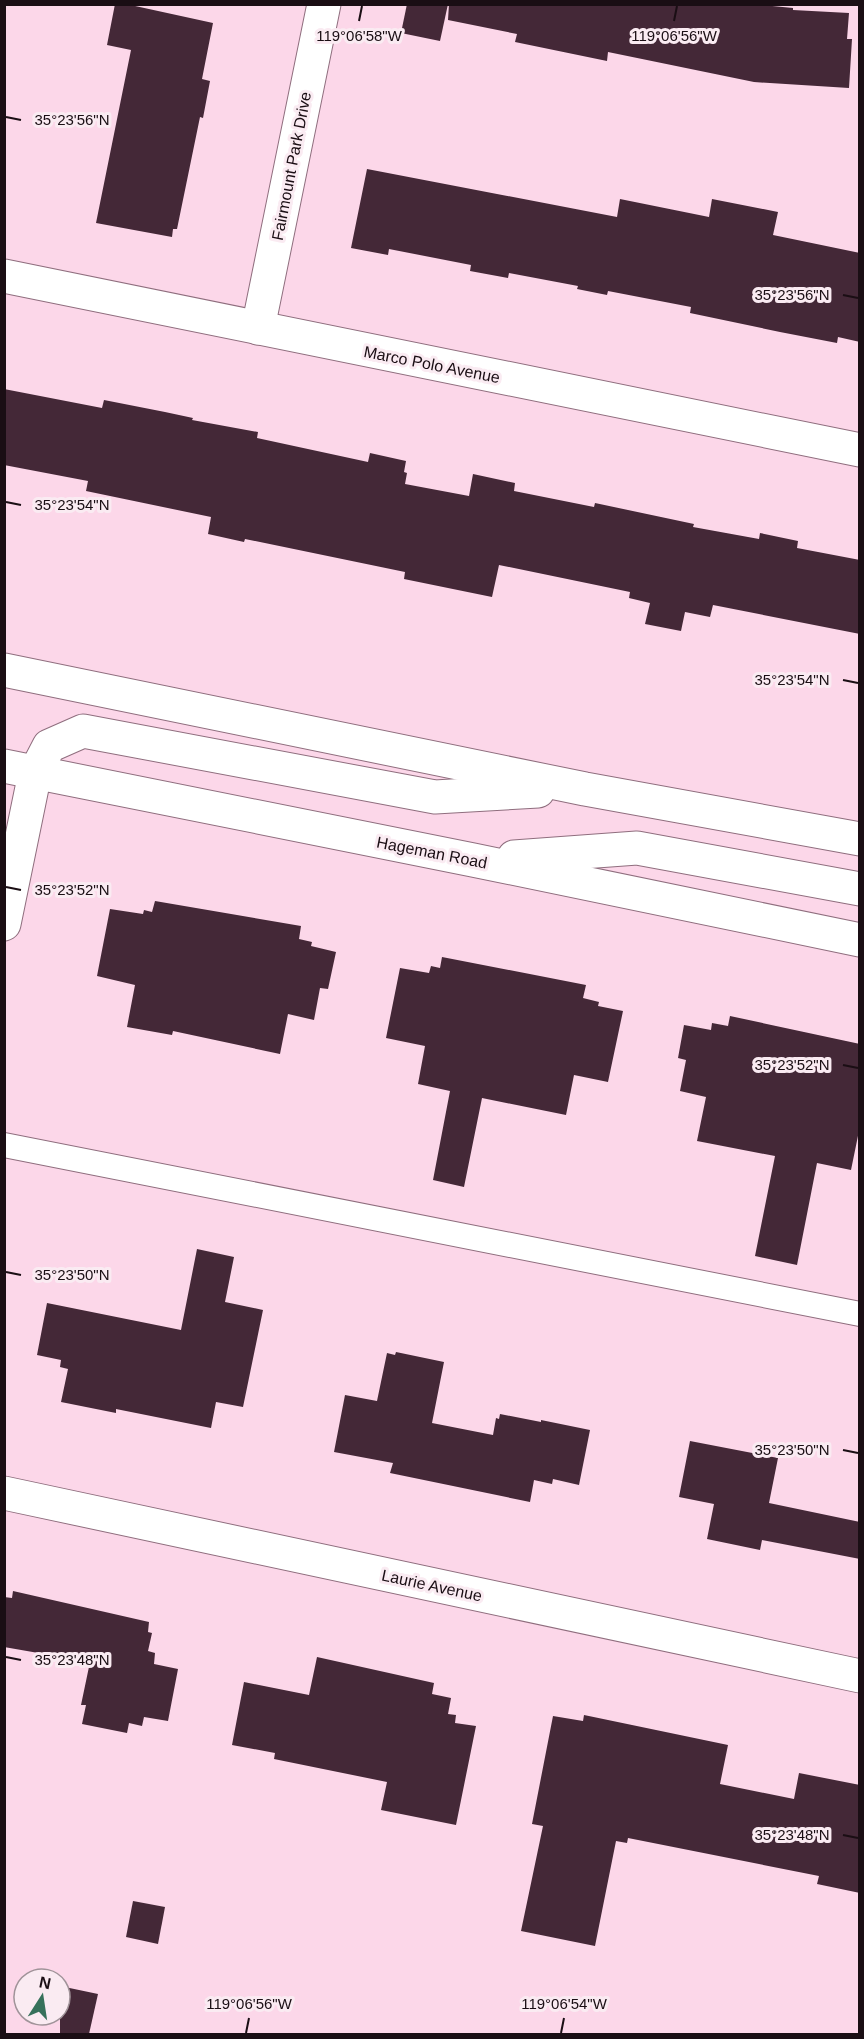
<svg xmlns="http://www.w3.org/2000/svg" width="864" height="2039" font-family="Arial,sans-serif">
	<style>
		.building { fill: #442837 }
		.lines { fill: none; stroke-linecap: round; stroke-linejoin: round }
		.lane-casing { stroke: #8f6e7e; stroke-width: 26 }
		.street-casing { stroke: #8f6e7e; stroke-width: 35 }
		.secondary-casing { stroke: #8f6e7e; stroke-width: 35 }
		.lane { stroke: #fff; stroke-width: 24 }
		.street { stroke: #fff; stroke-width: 33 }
		.secondary { stroke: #fff; stroke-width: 33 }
		.ticks { fill: none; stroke: #1a0e14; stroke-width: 2 }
		.labels { text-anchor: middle; stroke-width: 6; stroke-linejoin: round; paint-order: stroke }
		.street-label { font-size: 16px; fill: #1a0e14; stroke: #faebf2 }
		.ticks-label { font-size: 15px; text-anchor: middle; fill: #1a0e14; stroke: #faebf2; stroke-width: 6; stroke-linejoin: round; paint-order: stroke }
	</style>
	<rect width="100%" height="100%" fill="#fcd7e9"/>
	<!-- building -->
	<g class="building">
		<path d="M 115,4 L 126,4 L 213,23 L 202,79 L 210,81 L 203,118 L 200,117 L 177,229 L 173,229 L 172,237 L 96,223 L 131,50 L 107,45 Z"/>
		<path d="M 407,4 L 448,4 L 440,41 L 401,33 Z"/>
		<path d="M 449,4 L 753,4 L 793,8 L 793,10 L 849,13 L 847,39 L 852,39 L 849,88 L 754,82 L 608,52 L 607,61 L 515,42 L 517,34 L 448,20 Z"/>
		<path d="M 367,169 L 617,217 L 620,199 L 709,217 L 712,199 L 778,212 L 773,235 L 860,253 L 860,342 L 838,337 L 837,343 L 780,332 L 690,313 L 691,307 L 608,291 L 607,295 L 577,289 L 578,286 L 509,273 L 508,278 L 470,271 L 471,265 L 389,249 L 388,255 L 351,248 Z"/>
		<path d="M 4,389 L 102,408 L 104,400 L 165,412 L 193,418 L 192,420 L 258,432 L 257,438 L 368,462 L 370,453 L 406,461 L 404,472 L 407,473 L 405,484 L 469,496 L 473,474 L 515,483 L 514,491 L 594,507 L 595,503 L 694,524 L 693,527 L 759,539 L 760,533 L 798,541 L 797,548 L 860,560 L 860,634 L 713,605 L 710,617 L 685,612 L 681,631 L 645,624 L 650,603 L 629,598 L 630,592 L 499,565 L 492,597 L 404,579 L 405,572 L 245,539 L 244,542 L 208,534 L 211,517 L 86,491 L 88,481 L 4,465 Z"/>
		<path d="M 155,901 L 301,926 L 299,939 L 312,942 L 311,946 L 336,952 L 328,989 L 320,988 L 314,1020 L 288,1014 L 280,1054 L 173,1031 L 172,1035 L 127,1027 L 135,985 L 97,976 L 110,909 L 143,914 L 144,910 L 152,912 Z"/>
		<path d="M 442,957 L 586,985 L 583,998 L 599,1002 L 598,1006 L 623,1011 L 608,1082 L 574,1075 L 566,1115 L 482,1098 L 464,1187 L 433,1180 L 450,1091 L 418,1084 L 425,1046 L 386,1038 L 400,968 L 429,973 L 431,966 L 440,968 Z"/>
		<path d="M 730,1016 L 860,1044 L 860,1126 L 851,1170 L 817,1163 L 797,1265 L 755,1256 L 775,1156 L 697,1141 L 706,1097 L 680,1091 L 686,1060 L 678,1058 L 684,1025 L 711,1030 L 712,1023 L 728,1026 Z"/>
		<path d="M 197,1249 L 234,1257 L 225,1302 L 263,1310 L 243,1407 L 216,1402 L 211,1428 L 116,1409 L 116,1413 L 61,1402 L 68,1369 L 60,1367 L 61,1360 L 37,1355 L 47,1303 L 181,1330 Z"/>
		<path d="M 396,1352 L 444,1362 L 432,1423 L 493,1435 L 496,1418 L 499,1419 L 500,1414 L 541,1422 L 541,1420 L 590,1430 L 579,1485 L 553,1479 L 552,1484 L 534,1480 L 530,1502 L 390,1473 L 393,1463 L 334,1452 L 345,1395 L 377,1401 L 387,1353 L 395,1355 Z"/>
		<path d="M 690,1441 L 778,1458 L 769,1503 L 860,1522 L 860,1559 L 762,1540 L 760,1550 L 707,1539 L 714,1504 L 679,1497 Z"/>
		<path d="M 13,1591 L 149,1622 L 148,1632 L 152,1633 L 148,1651 L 155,1653 L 154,1664 L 178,1669 L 168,1721 L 144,1717 L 142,1726 L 129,1723 L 127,1733 L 82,1724 L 86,1705 L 81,1705 L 90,1662 L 4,1647 L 4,1597 L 12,1598 Z"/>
		<path d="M 317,1657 L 434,1683 L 432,1694 L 451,1698 L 448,1714 L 456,1715 L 455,1723 L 476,1726 L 456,1825 L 381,1810 L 387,1782 L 274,1759 L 275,1753 L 232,1745 L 244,1682 L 309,1695 Z"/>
		<path d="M 584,1715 L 728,1745 L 720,1784 L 794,1799 L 799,1773 L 860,1785 L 860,1893 L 817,1884 L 819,1876 L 628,1838 L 627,1843 L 616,1841 L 595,1946 L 521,1931 L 543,1826 L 532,1824 L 553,1716 L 583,1721 Z"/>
		<path d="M 133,1901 L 165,1907 L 158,1944 L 126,1937 Z"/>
		<path d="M 60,1986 L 98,1994 L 89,2034 L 60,2034 Z"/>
	</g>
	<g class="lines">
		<!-- lane casing -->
		<g class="lane-casing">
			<path id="lane" d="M 4,1145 L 860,1314"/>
		</g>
		<!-- street casing -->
		<g class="street-casing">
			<g id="street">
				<path d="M 4,276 L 860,450"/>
				<path d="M 258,328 L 324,4"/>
				<path d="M 4,924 L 35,773"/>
				<path d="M 4,1493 L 860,1676"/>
			</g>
		</g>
		<!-- secondary casing -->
		<g class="secondary-casing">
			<g id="secondary">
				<path d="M 4,670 L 585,789 L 860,839"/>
				<path d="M 4,766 L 473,860 L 860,940"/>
				<path d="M 35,773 L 49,746 L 83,731 L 435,797 L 538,791"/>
				<path d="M 514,857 L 637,848 L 860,889"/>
			</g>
		</g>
		<!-- lane -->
		<use href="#lane" class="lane"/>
		<!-- street -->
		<use href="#street" class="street"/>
		<!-- secondary -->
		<use href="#secondary" class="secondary"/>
	</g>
	<!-- ticks -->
	<path class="ticks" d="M 359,21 L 362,6M 674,21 L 677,6M 6,117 L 21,120M 843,295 L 858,298M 6,502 L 21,505M 843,680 L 858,683M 6,887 L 21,890M 843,1065 L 858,1068M 6,1272 L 21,1275M 843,1450 L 858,1453M 6,1657 L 21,1660M 843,1835 L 858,1838M 246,2033 L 249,2018M 561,2033 L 564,2018"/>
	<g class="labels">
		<!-- street labels -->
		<g class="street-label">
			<text transform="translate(291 166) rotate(-79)" y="6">Fairmount Park Drive</text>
			<text transform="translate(432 364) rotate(11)" y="6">Marco Polo Avenue</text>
			<text transform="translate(432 852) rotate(11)" y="6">Hageman Road</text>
			<text transform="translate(432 1585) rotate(12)" y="6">Laurie Avenue</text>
		</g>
	</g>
	<g class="ticks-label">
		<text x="359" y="41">119°06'58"W</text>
		<text x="674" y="41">119°06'56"W</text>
		<text x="72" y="125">35°23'56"N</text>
		<text x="792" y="300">35°23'56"N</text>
		<text x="72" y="510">35°23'54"N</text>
		<text x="792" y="685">35°23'54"N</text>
		<text x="72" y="895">35°23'52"N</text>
		<text x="792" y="1070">35°23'52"N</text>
		<text x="72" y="1280">35°23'50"N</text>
		<text x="792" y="1455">35°23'50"N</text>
		<text x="72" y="1665">35°23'48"N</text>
		<text x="792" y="1840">35°23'48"N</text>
		<text x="249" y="2009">119°06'56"W</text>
		<text x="564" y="2009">119°06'54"W</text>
	</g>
	<!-- border -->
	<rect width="864" height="2039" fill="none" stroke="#1a0e14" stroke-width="12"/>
	<!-- north arrow -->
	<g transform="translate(42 1997) rotate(12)"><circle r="28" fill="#faebf2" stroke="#a09399" stroke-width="1.5"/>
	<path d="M0-4.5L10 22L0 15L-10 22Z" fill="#36715b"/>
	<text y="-9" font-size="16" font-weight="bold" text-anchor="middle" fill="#1a0e14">N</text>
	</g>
</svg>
